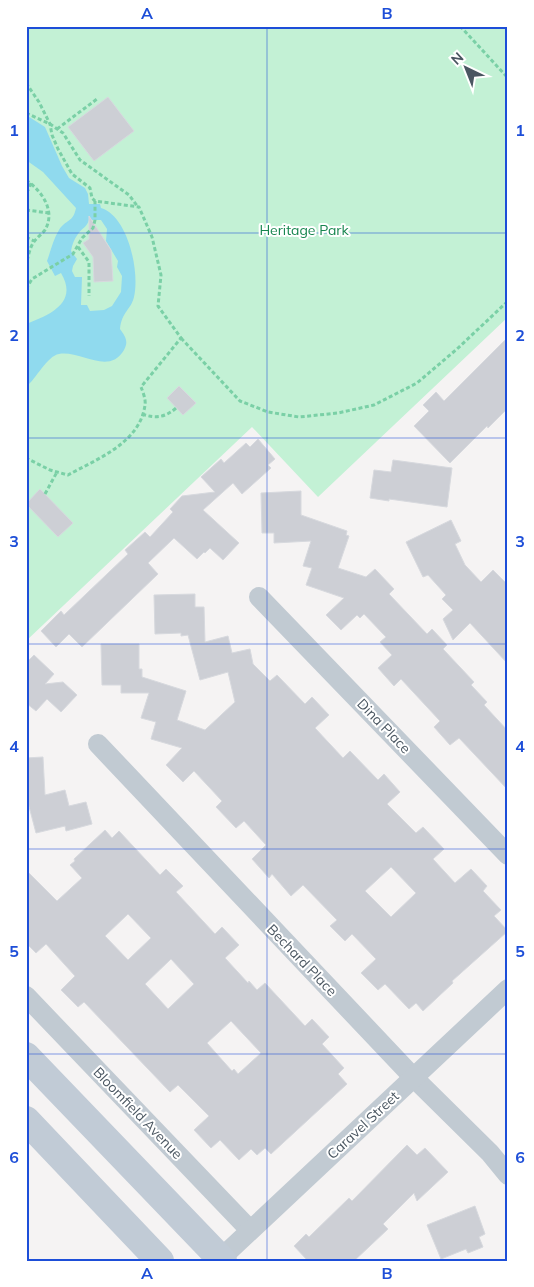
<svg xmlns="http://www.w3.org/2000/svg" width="534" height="1287" font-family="Mulish,sans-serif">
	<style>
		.green { fill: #c3f1d5 }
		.water { fill: #90daee; fill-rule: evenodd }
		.building { fill: #cdcfd5; stroke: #d7d9de; fill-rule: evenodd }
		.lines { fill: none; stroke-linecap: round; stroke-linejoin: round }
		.path { stroke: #7ad0a6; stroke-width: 3; stroke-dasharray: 4 2.5; stroke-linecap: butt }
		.street { stroke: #c1cad2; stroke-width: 20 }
		.secondary { stroke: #c1cbd6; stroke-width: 28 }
		.grid { fill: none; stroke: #1d4ed8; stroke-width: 1; stroke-opacity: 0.55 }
		.labels { text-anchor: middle; stroke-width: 4; stroke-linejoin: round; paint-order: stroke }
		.park-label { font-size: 14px; fill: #17864f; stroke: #fff }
		.street-label { font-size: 14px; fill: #4a5661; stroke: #fff }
		.neatline { fill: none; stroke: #1d4ed8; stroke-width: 2 }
		.grid-label { font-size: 16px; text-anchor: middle; font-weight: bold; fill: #1d4ed8 }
	</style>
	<rect width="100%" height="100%" fill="#f5f3f3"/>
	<!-- green -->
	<path class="green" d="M 26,26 L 508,26 L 508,317 L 318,497 L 252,427 L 26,641 Z"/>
	<!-- water -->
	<path class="water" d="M 26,115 L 45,127 L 62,166 L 69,178 L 85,188 L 88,194 L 89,204 L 100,204 L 101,208 C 128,216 140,272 134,297 C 131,310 122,311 120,329 C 125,336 129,341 124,350 C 109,376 80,350 59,354 C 47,356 36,379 26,387 L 26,324 C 49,315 79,303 61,273 L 55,276 L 47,261 C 51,250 53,240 59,230 C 66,219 73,223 76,208 L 43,172 L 26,160 ZM 89,220 L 101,220 L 107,229 L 106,241 L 118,261 L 117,267 L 122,276 L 121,292 L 112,306 L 104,310 L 90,311 L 87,305 L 81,305 L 82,277 L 75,277 L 72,271 L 73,266 L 77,259 L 71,251 C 72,245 74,239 78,234 C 82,228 87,227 89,220 Z"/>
	<!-- building -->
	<g class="building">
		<path d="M 108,97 L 134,131 L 94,161 L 68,127 Z"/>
		<path d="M 89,216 L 111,250 L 113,281 L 94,282 L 93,257 L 83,243 L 89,239 Z"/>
		<path d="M 508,337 L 508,408 L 488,428 L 487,426 L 450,463 L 414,426 L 429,411 L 423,405 L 436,392 L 444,401 Z"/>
		<path d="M 179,386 L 196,403 L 183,415 L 167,398 Z"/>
		<path d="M 258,439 L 275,459 L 268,465 L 271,468 L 242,494 L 233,483 L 203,510 L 239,543 L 223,560 L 210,548 L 205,553 L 204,552 L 197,559 L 174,538 L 148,563 L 158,574 L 82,647 L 69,634 L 56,647 L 41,631 L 61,611 L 64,615 L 128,554 L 125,550 L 145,532 L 150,537 L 173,512 L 170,509 L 182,496 L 215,492 L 201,477 L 221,459 L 224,463 L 246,443 L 250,447 Z"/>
		<path d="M 393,460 L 452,468 L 447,507 L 389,499 L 389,501 L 370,498 L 374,470 L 391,472 Z"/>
		<path d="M 40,489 L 73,523 L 58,537 L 26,504 Z"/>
		<path d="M 301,491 L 301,515 L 347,531 L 346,535 L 349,536 L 338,568 L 366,577 L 375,569 L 394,589 L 389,594 L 427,634 L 432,629 L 447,645 L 443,649 L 474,682 L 471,685 L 487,702 L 484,705 L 508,731 L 508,790 L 459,738 L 450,745 L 434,727 L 440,721 L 401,679 L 394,686 L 378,668 L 392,655 L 380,642 L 386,637 L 364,614 L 360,618 L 357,615 L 341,630 L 326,615 L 344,598 L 306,585 L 312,568 L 303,566 L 311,541 L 274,543 L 274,533 L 262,533 L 261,493 Z"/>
		<path d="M 451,520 L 461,541 L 455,544 L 465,565 L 481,582 L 493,570 L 508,585 L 508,664 L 470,623 L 453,640 L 443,619 L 453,610 L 442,599 L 446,595 L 428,575 L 423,577 L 406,542 Z"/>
		<path d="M 195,594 L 195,607 L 204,607 L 205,642 L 228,636 L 232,653 L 250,649 L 253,664 L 270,681 L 277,675 L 305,704 L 312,697 L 329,715 L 315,728 L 343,758 L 350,751 L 378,780 L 384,774 L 400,792 L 387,804 L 416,833 L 423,827 L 444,849 L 433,859 L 455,883 L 471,869 L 487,886 L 483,891 L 501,910 L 494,916 L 508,931 L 452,981 L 453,983 L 423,1011 L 416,1003 L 409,1009 L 385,984 L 378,990 L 361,973 L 376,959 L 352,934 L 345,941 L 330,926 L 337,920 L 303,885 L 291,896 L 272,874 L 269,878 L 252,859 L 266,845 L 244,821 L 236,828 L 216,807 L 222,801 L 194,771 L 183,782 L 166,765 L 182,748 L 151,739 L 156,722 L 141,718 L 149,693 L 121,693 L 121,685 L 102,685 L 101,644 L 139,644 L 139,669 L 142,669 L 142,677 L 186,691 L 177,720 L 205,730 L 235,702 L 228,672 L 200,680 L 188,635 L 181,636 L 181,633 L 155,634 L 154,595 ZM 391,867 L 416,893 L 391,917 L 365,891 Z"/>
		<path d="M 34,655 L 54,674 L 45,684 L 63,682 L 77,695 L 61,712 L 47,699 L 36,711 L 26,703 L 26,663 Z"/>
		<path d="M 43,757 L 45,795 L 65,790 L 69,806 L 86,802 L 92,824 L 66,831 L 65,826 L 36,833 L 26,795 L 26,758 Z"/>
		<path d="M 105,830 L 112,838 L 119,831 L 160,875 L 166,869 L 183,886 L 176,892 L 215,934 L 222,927 L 239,945 L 225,958 L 248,983 L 249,981 L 257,990 L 265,983 L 305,1026 L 312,1019 L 329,1037 L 322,1044 L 344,1068 L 338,1074 L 347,1084 L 271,1154 L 265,1148 L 257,1155 L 251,1149 L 239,1160 L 220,1140 L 211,1148 L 194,1130 L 209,1116 L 178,1085 L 170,1092 L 84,1002 L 78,1007 L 61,990 L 75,976 L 46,944 L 36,953 L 26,943 L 26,870 L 57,901 L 82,878 L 70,865 L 75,861 L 74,859 ZM 128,914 L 151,938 L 128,960 L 105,936 ZM 171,959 L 194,984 L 168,1009 L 145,984 ZM 231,1021 L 261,1053 L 238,1074 L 234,1069 L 232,1071 L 207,1043 Z"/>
		<path d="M 407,1145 L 417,1155 L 425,1148 L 448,1172 L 417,1201 L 414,1193 L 383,1224 L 388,1229 L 354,1261 L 308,1261 L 294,1246 L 306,1234 L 309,1237 L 349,1198 L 352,1201 Z"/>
		<path d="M 475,1206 L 485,1234 L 479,1237 L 483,1247 L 468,1253 L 466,1249 L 441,1259 L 427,1225 Z"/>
	</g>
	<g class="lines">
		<!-- path -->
		<g class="path">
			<path d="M 460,26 L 508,78"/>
			<path d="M 26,83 L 39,102 L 50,124 L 52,135 L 58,149 L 72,174 L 90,188 L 92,198 L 95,201 L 139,207 L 152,237 L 161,275 L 158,306 L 181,338 L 141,387 C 143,392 146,400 145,405 C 140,443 97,459 68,475 L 50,470 L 26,458"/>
			<path d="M 26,113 L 50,124 L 63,133 L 80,160 L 129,195 L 138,207"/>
			<path d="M 57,129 L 97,99"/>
			<path d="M 26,180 C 42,191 56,211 45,230 C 41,235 35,239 32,245 C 29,251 28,258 26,264"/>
			<path d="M 26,192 L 29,189 L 31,183"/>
			<path d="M 26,210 L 49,213"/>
			<path d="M 26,237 L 34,241"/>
			<path d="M 78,247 L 89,262 L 89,296"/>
			<path d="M 26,289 L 32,279 L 73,254 L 82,238 L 93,228 L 95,220 L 95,201"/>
			<path d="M 181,338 L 240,401 L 268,412 L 299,417 L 338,413 L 374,405 L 417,383 L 457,349 L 508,301"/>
			<path d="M 142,414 C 156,419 166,417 176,408"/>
			<path d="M 45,494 L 57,472"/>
		</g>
		<!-- street -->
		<g class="street">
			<path d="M 259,597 L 508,855"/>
			<path d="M 98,744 L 413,1077 L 490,1153 L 508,1175"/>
			<path d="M 26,996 L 250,1230"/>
			<path d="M 218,1261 L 508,989"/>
		</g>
		<!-- secondary -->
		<g class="secondary">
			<path d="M 26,1056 L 223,1261"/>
			<path d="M 26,1120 L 160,1261"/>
		</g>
	</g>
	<!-- grid -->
	<path class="grid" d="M 267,26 L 267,1261M 26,233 L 508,233M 26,438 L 508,438M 26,644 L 508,644M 26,849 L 508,849M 26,1054 L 508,1054"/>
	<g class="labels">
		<!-- park labels -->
		<g class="park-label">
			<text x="304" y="235">Heritage Park</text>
		</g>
		<!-- street labels -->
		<g class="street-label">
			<text transform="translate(384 726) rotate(46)" y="5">Dina Place</text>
			<text transform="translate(302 960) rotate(46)" y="5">Bechard Place</text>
			<text transform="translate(138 1113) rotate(46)" y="5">Bloomfield Avenue</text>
			<text transform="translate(363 1125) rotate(-43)" y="5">Caravel Street</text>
		</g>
	</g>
	<!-- border -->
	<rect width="534" height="1287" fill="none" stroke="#ffffff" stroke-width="55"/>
	<!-- north arrow -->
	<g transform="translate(466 68) rotate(317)" stroke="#ffffff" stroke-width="4" paint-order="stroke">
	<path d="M0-4L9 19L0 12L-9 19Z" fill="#4a5661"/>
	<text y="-8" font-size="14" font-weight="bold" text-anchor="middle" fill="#4a5661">N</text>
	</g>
	<rect x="28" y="28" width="478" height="1232" class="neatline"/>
	<g class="grid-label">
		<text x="147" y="19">A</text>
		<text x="387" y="19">B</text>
		<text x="14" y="136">1</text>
		<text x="520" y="136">1</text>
		<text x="14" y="341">2</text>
		<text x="520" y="341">2</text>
		<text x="14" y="547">3</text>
		<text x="520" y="547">3</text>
		<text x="14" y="752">4</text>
		<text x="520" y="752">4</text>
		<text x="14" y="957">5</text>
		<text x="520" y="957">5</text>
		<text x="14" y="1163">6</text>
		<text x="520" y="1163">6</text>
		<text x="147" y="1279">A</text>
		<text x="387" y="1279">B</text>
	</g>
</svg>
